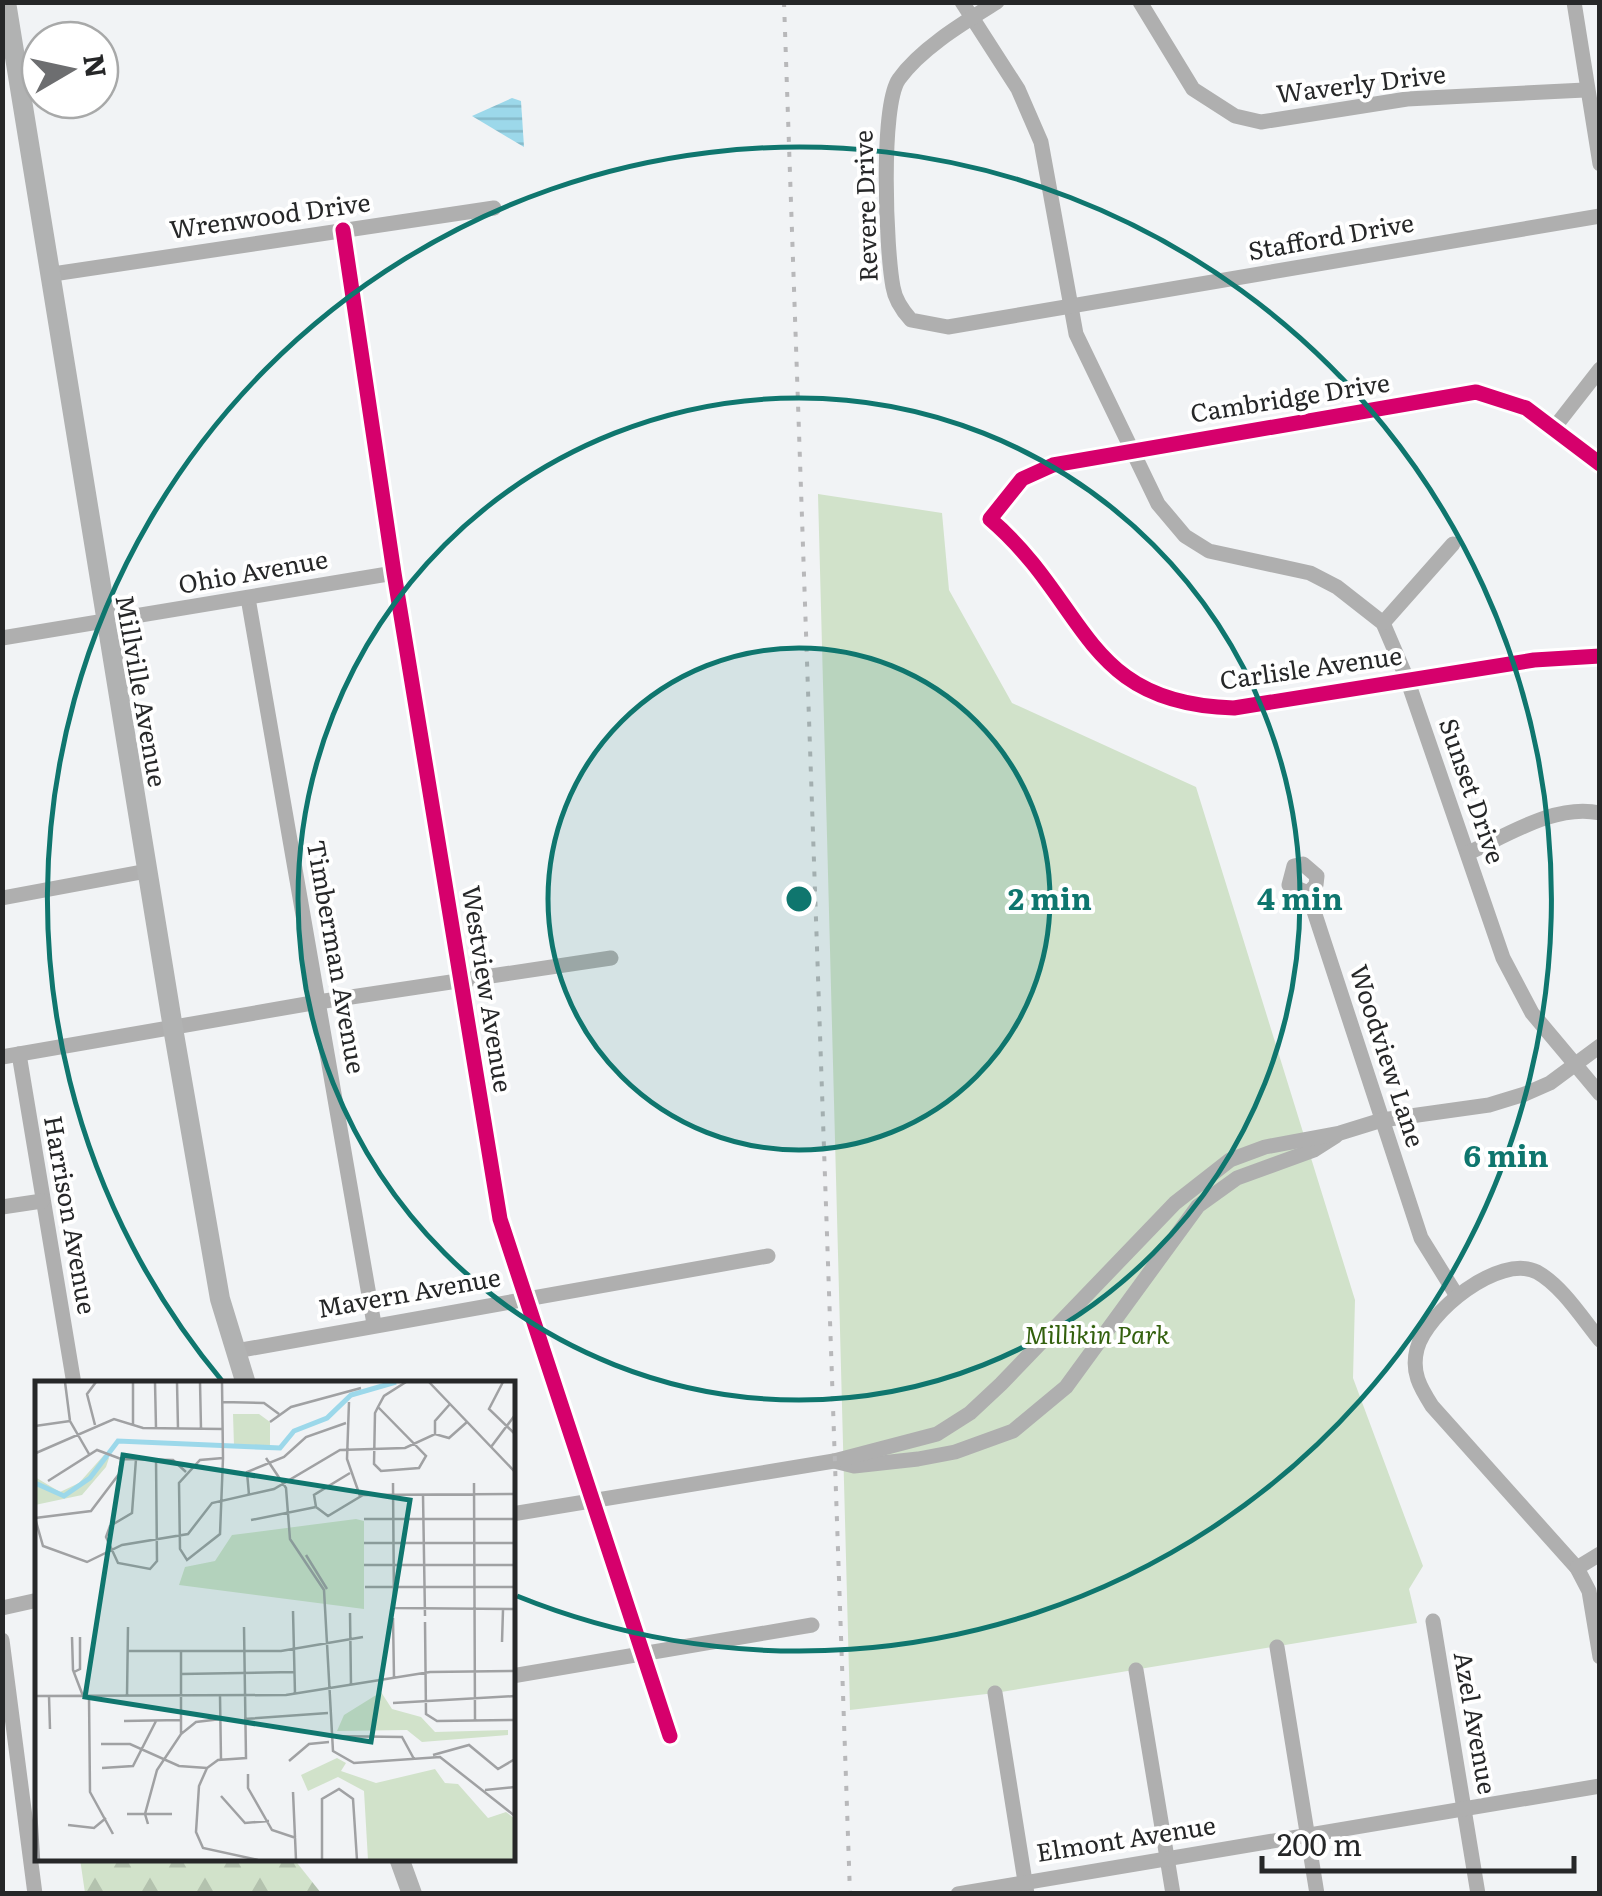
<svg xmlns="http://www.w3.org/2000/svg" width="1602" height="1896" font-family="Literata,serif">
	<style>
		.green { fill: #d1e2ca }
		.forest { fill: url(#forest-firs) }
		.water { fill: url(#water-rules) }
		.lines { fill: none; stroke-linecap: round; stroke-linejoin: round }
		.minor { stroke: #afafaf; stroke-width: 15 }
		.major { stroke: #b1b2b2; stroke-width: 20 }
		.rail { stroke: #b8b8ba; stroke-width: 4; stroke-dasharray: 5 10; stroke-linecap: butt }
		.cycleway-casing { stroke: #fff; stroke-width: 21 }
		.cycleway { stroke: #d6006c; stroke-width: 15 }
		.ring { fill: none; stroke: #0f766e; stroke-width: 5 }
		.labels { text-anchor: middle; stroke-width: 8; stroke-linejoin: round; paint-order: stroke }
		.street-label { font-size: 25px; fill: #262728; stroke: #fff }
		.park-label { font-size: 25px; font-style: italic; fill: #33600d; stroke: #fff }
		.inset-river { fill: none; stroke: #9cd8ea; stroke-width: 5 }
		.inset-road { fill: none; stroke: #a0a1a3; stroke-width: 2.5 }
		.view { fill: #0f766e; fill-opacity: 0.15; stroke: #0f766e; stroke-width: 5 }
		.inset-edge { fill: none; stroke: #262728; stroke-width: 5 }
		.centre { fill: #0f766e; stroke: #fff; stroke-width: 5 }
		.ring-label { font-size: 30px; text-anchor: middle; font-weight: bold; fill: #0f766e; stroke: #fff; stroke-width: 8; stroke-linejoin: round; paint-order: stroke }
	</style>
	<defs>
		<pattern id="forest-firs" width="22" height="20" patternUnits="userSpaceOnUse" patternTransform="scale(2.5)"><rect width="22" height="20" fill="#d1e2ca"/><path d="M5 1l3.5 6h-7zM16 11l3.5 6h-7z" fill="#b3c2ae"/></pattern>
		<pattern id="water-rules" width="6" height="5" patternUnits="userSpaceOnUse" patternTransform="scale(2.5)"><rect width="6" height="5" fill="#9cd8ea"/><path d="M0 2.5h6" fill="none" stroke="#86b9c9"/></pattern>
	</defs>
	<rect width="100%" height="100%" fill="#f1f3f5"/>
	<!-- green -->
	<path class="green" d="M 818,494 L 942,513 L 949,590 L 1012,703 L 1196,787 L 1355,1300 L 1353,1378 L 1423,1566 L 1409,1589 L 1417,1623 L 995,1693 L 850,1710 Z"/>
	<!-- forest -->
	<path class="forest" d="M 80,1859 L 294,1859 L 321,1893 L 85,1893 Z"/>
	<!-- water -->
	<path class="water" d="M 512,98 L 521,101 L 524,147 L 472,116 Z"/>
	<g class="lines">
		<!-- minor -->
		<g class="minor">
			<path d="M 962,2 L 1018,89 L 1041,142 L 1076,334 L 1158,504 L 1185,536 L 1209,551 L 1310,573 L 1337,587 L 1383,623 L 1407,679 L 1503,958 L 1532,1013 L 1600,1094"/>
			<path d="M 997,2 C 965,22 921,48 899,79 C 880,106 886,250 893,287 C 895,300 902,310 911,320 L 948,327 L 1600,216"/>
			<path d="M 1140,2 L 1193,89 L 1235,116 L 1261,122 L 1407,99 L 1585,90"/>
			<path d="M 1574,2 L 1600,164"/>
			<path d="M 343,230 L 394,573 L 500,1219 L 670,1736"/>
			<path d="M 53,274 L 494,208"/>
			<path d="M 1554,428 L 1600,369"/>
			<path d="M 1600,464 L 1526,408 L 1476,392 L 1053,465 L 1022,479 L 990,519 C 1089,604 1082,704 1234,708 L 1534,660 L 1600,656"/>
			<path d="M 248,598 L 374,1324"/>
			<path d="M 1383,623 L 1453,544"/>
			<path d="M 2,638 L 394,573"/>
			<path d="M 1468,853 C 1508,835 1556,803 1600,813"/>
			<path d="M 1308,893 L 1289,885 L 1294,866 L 1303,864 L 1317,876 L 1316,885 L 1308,893 L 1421,1238 L 1457,1296"/>
			<path d="M 2,898 L 147,871"/>
			<path d="M 19,1054 L 74,1384"/>
			<path d="M 2,1057 L 318,1002 L 611,958"/>
			<path d="M 2,1207 L 42,1201"/>
			<path d="M 1600,1340 C 1582,1318 1562,1286 1537,1272 C 1499,1253 1426,1313 1417,1349 C 1411,1372 1420,1387 1432,1406 L 1577,1568 L 1589,1591 L 1600,1657"/>
			<path d="M 236,1351 L 768,1256"/>
			<path d="M 834,1461 L 854,1466 L 918,1459 L 955,1452 L 1013,1431 L 1066,1387 L 1198,1206 L 1237,1178 L 1314,1150 L 1336,1136"/>
			<path d="M 512,1514 L 834,1461 L 937,1434 L 970,1413 L 1001,1384 L 1175,1203 L 1230,1160 L 1265,1147 L 1340,1133 L 1382,1120 L 1489,1105 L 1525,1094 L 1550,1083 L 1600,1046"/>
			<path d="M 1577,1568 L 1600,1554"/>
			<path d="M 2,1608 L 38,1600"/>
			<path d="M 1433,1621 L 1478,1894"/>
			<path d="M 2,1640 L 35,1894"/>
			<path d="M 1277,1647 L 1317,1894"/>
			<path d="M 1136,1670 L 1173,1894"/>
			<path d="M 512,1676 L 812,1625"/>
			<path d="M 995,1693 L 1027,1894"/>
			<path d="M 958,1894 L 1600,1786"/>
		</g>
		<!-- major -->
		<g class="major">
			<path d="M 6,2 L 173,1028 L 220,1299 L 246,1384"/>
			<path d="M 399,1858 L 412,1894"/>
		</g>
		<!-- rail -->
		<path class="rail" d="M 784,2 L 850,1894"/>
		<!-- cycleway casing -->
		<g class="cycleway-casing">
			<g id="cycleway">
				<path d="M 343,230 L 394,573 L 500,1219 L 670,1736"/>
				<path d="M 1600,464 L 1526,408 L 1476,392 L 1053,465 L 1022,479 L 990,519 C 1089,604 1082,704 1234,708 L 1534,660 L 1600,656"/>
			</g>
		</g>
		<!-- cycleway -->
		<use href="#cycleway" class="cycleway"/>
	</g>
	<!-- distance rings -->
	<circle cx="799" cy="899" r="251" fill="#0f766e" fill-opacity=".12"/>
	<g class="ring">
		<circle cx="799" cy="899" r="251"/>
		<circle cx="799" cy="899" r="501"/>
		<path d="M223 1382A752 752 0 1 1 517 1596"/>
	</g>
	<g class="labels">
		<!-- street labels -->
		<g class="street-label">
			<text transform="translate(1361 84) rotate(-7)" y="9">Waverly Drive</text>
			<text transform="translate(866 206) rotate(-92)" y="9">Revere Drive</text>
			<text transform="translate(270 216) rotate(-8)" y="9">Wrenwood Drive</text>
			<text transform="translate(1331 237) rotate(-10)" y="9">Stafford Drive</text>
			<text transform="translate(1290 398) rotate(-9)" y="9">Cambridge Drive</text>
			<text transform="translate(253 572) rotate(-10)" y="9">Ohio Avenue</text>
			<text transform="translate(1311 668) rotate(-8)" y="9">Carlisle Avenue</text>
			<text transform="translate(141 691) rotate(80)" y="9">Millville Avenue</text>
			<text transform="translate(1472 791) rotate(71)" y="9">Sunset Drive</text>
			<text transform="translate(336 957) rotate(80)" y="9">Timberman Avenue</text>
			<text transform="translate(487 989) rotate(81)" y="9">Westview Avenue</text>
			<text transform="translate(1387 1056) rotate(72)" y="9">Woodview Lane</text>
			<text transform="translate(70 1215) rotate(80)" y="9">Harrison Avenue</text>
			<text transform="translate(409 1293) rotate(-10)" y="9">Mavern Avenue</text>
			<text transform="translate(1475 1723) rotate(80)" y="9">Azel Avenue</text>
			<text transform="translate(1126 1839) rotate(-9)" y="9">Elmont Avenue</text>
		</g>
		<!-- park labels -->
		<g class="park-label">
			<text x="1097" y="1344">Millikin Park</text>
		</g>
	</g>
	<!-- overview -->
	<g transform="translate(35 1381)">
		<rect width="480" height="480" fill="#f1f3f5"/>
		<path d="M 198,33 L 224,33 L 235,41 L 235,67 L 199,65 ZM 321,138 L 329,140 L 329,228 L 144,204 L 150,186 L 180,180 L 197,154 Z" fill="#d1e2ca"/>
		<path d="M 69,74 L 74,77 L 71,86 L 47,114 L 0,124 L 0,96 L 25,111 L 44,102 ZM 346,311 L 357,328 L 386,336 L 400,351 L 473,349 L 473,354 L 387,361 L 372,349 L 302,350 L 309,334 ZM 302,377 L 311,382 L 306,390 L 341,402 L 400,388 L 410,402 L 423,403 L 453,437 L 471,431 L 480,438 L 480,479 L 333,479 L 329,410 L 303,396 L 273,410 L 266,394 Z" fill="#d1e2ca"/>
		<path class="inset-river" d="M 0,102 L 29,115 L 55,97 L 83,60 L 245,67 L 259,50 L 292,37 L 316,14 L 361,1"/>
		<path class="inset-road" d="M 30,1 L 35,40 L 54,73M 98,1 L 98,43M 120,1 L 121,47M 142,1 L 143,48M 165,1 L 166,48M 187,1 L 188,77 L 185,153 L 152,179 L 145,168 L 144,102 L 165,79 L 188,77M 394,1 L 480,91M 468,1 L 454,28 L 480,53M 187,21 L 229,22 L 244,33M 314,21 L 312,78 L 325,115M 343,26 L 391,75 L 384,87 L 346,90 L 339,83 L 340,32 L 343,26 L 349,15 L 371,1M 235,41 L 256,26 L 326,7M 60,44 L 52,13 L 61,1M 0,45 L 35,40M 400,53 L 400,40 L 415,23M 456,66 L 480,34M 1,72 L 79,38 L 108,47 L 188,48M 231,77 L 251,107 L 255,158 L 289,209 L 298,370 L 319,382 L 405,376 L 480,435M 101,78 L 97,132 L 75,145 L 71,156 L 83,182 L 115,188 L 122,180 L 121,78M 13,100 L 62,69 L 86,78 L 138,79 L 151,91M 358,102 L 359,227 L 480,228M 439,102 L 440,339M 214,114 L 212,91 L 249,76 L 271,56 L 311,42M 388,114 L 390,235M 281,126 L 293,135 L 328,114 L 480,113M 281,126 L 279,114 L 315,92M 0,137 L 8,165 L 52,181 L 87,164 L 153,153 L 177,122 L 239,108 L 305,69 L 370,67 L 400,53 L 414,57 L 432,41M 0,137 L 56,130 L 84,93 L 86,78M 329,138 L 480,138M 216,139 L 281,126M 329,162 L 480,162M 271,174 L 292,208M 329,184 L 480,184M 330,206 L 480,206M 258,230 L 260,313M 315,232 L 316,304M 358,237 L 359,297M 390,241 L 391,333 L 402,340 L 480,339M 209,246 L 211,377 L 183,379 L 172,387 L 164,405 L 161,451 L 168,467 L 223,479M 37,256 L 38,289 L 48,315M 467,261 L 468,229M 93,270 L 246,270 L 328,256M 146,270 L 146,353M 39,291 L 45,288 L 45,256M 146,293 L 259,291M 0,315 L 251,314 L 395,291 L 480,290M 14,315 L 15,348M 54,315 L 55,411 L 78,453M 92,315 L 93,246M 185,315 L 186,379M 358,322 L 480,315M 209,338 L 293,332M 89,340 L 146,339M 293,355 L 367,356 L 379,378M 66,363 L 95,363 L 144,385 L 172,387M 398,374 L 434,364 L 463,388 L 480,378M 254,380 L 274,363 L 294,361M 67,387 L 98,385 L 121,340M 213,393 L 213,407 L 237,449 L 261,457M 450,409 L 480,406M 258,411 L 261,479M 0,414 L 4,479M 186,415 L 210,442 L 234,440M 92,433 L 137,433M 113,443 L 110,433 L 122,389 L 146,353 L 161,341 L 186,338M 33,444 L 59,447 L 71,437M 287,479 L 287,418 L 304,408 L 318,418 L 322,479"/>
		<path class="view" d="M 88,74 L 375,119 L 336,361 L 50,316 Z"/>
		<rect width="480" height="480" class="inset-edge"/>
	</g>
	<circle cx="799" cy="899" r="15" class="centre"/>
	<g class="ring-label">
		<text x="1050" y="910">2 min</text>
		<text x="1300" y="910">4 min</text>
		<text x="1506" y="1167">6 min</text>
	</g>
	<!-- border -->
	<rect width="1602" height="1896" fill="none" stroke="#262728" stroke-width="10"/>
	<!-- north arrow -->
	<g transform="translate(70 70) rotate(81)"><circle r="48" fill="#ffffff" stroke="#a8a9a9" stroke-width="2.5"/>
	<path d="M0-8L18 38L0 25L-18 38Z" fill="#6d6e70"/>
	<text y="-15" font-size="28" font-weight="bold" text-anchor="middle" fill="#262728">N</text>
	</g>
	<!-- scale -->
	<path d="M1262 1856v15h312v-15" fill="none" stroke="#262728" stroke-width="5"/>
	<text x="1277" y="1856" font-size="30" fill="#262728" stroke="#ffffff" stroke-width="8" paint-order="stroke">200 m</text>
</svg>
